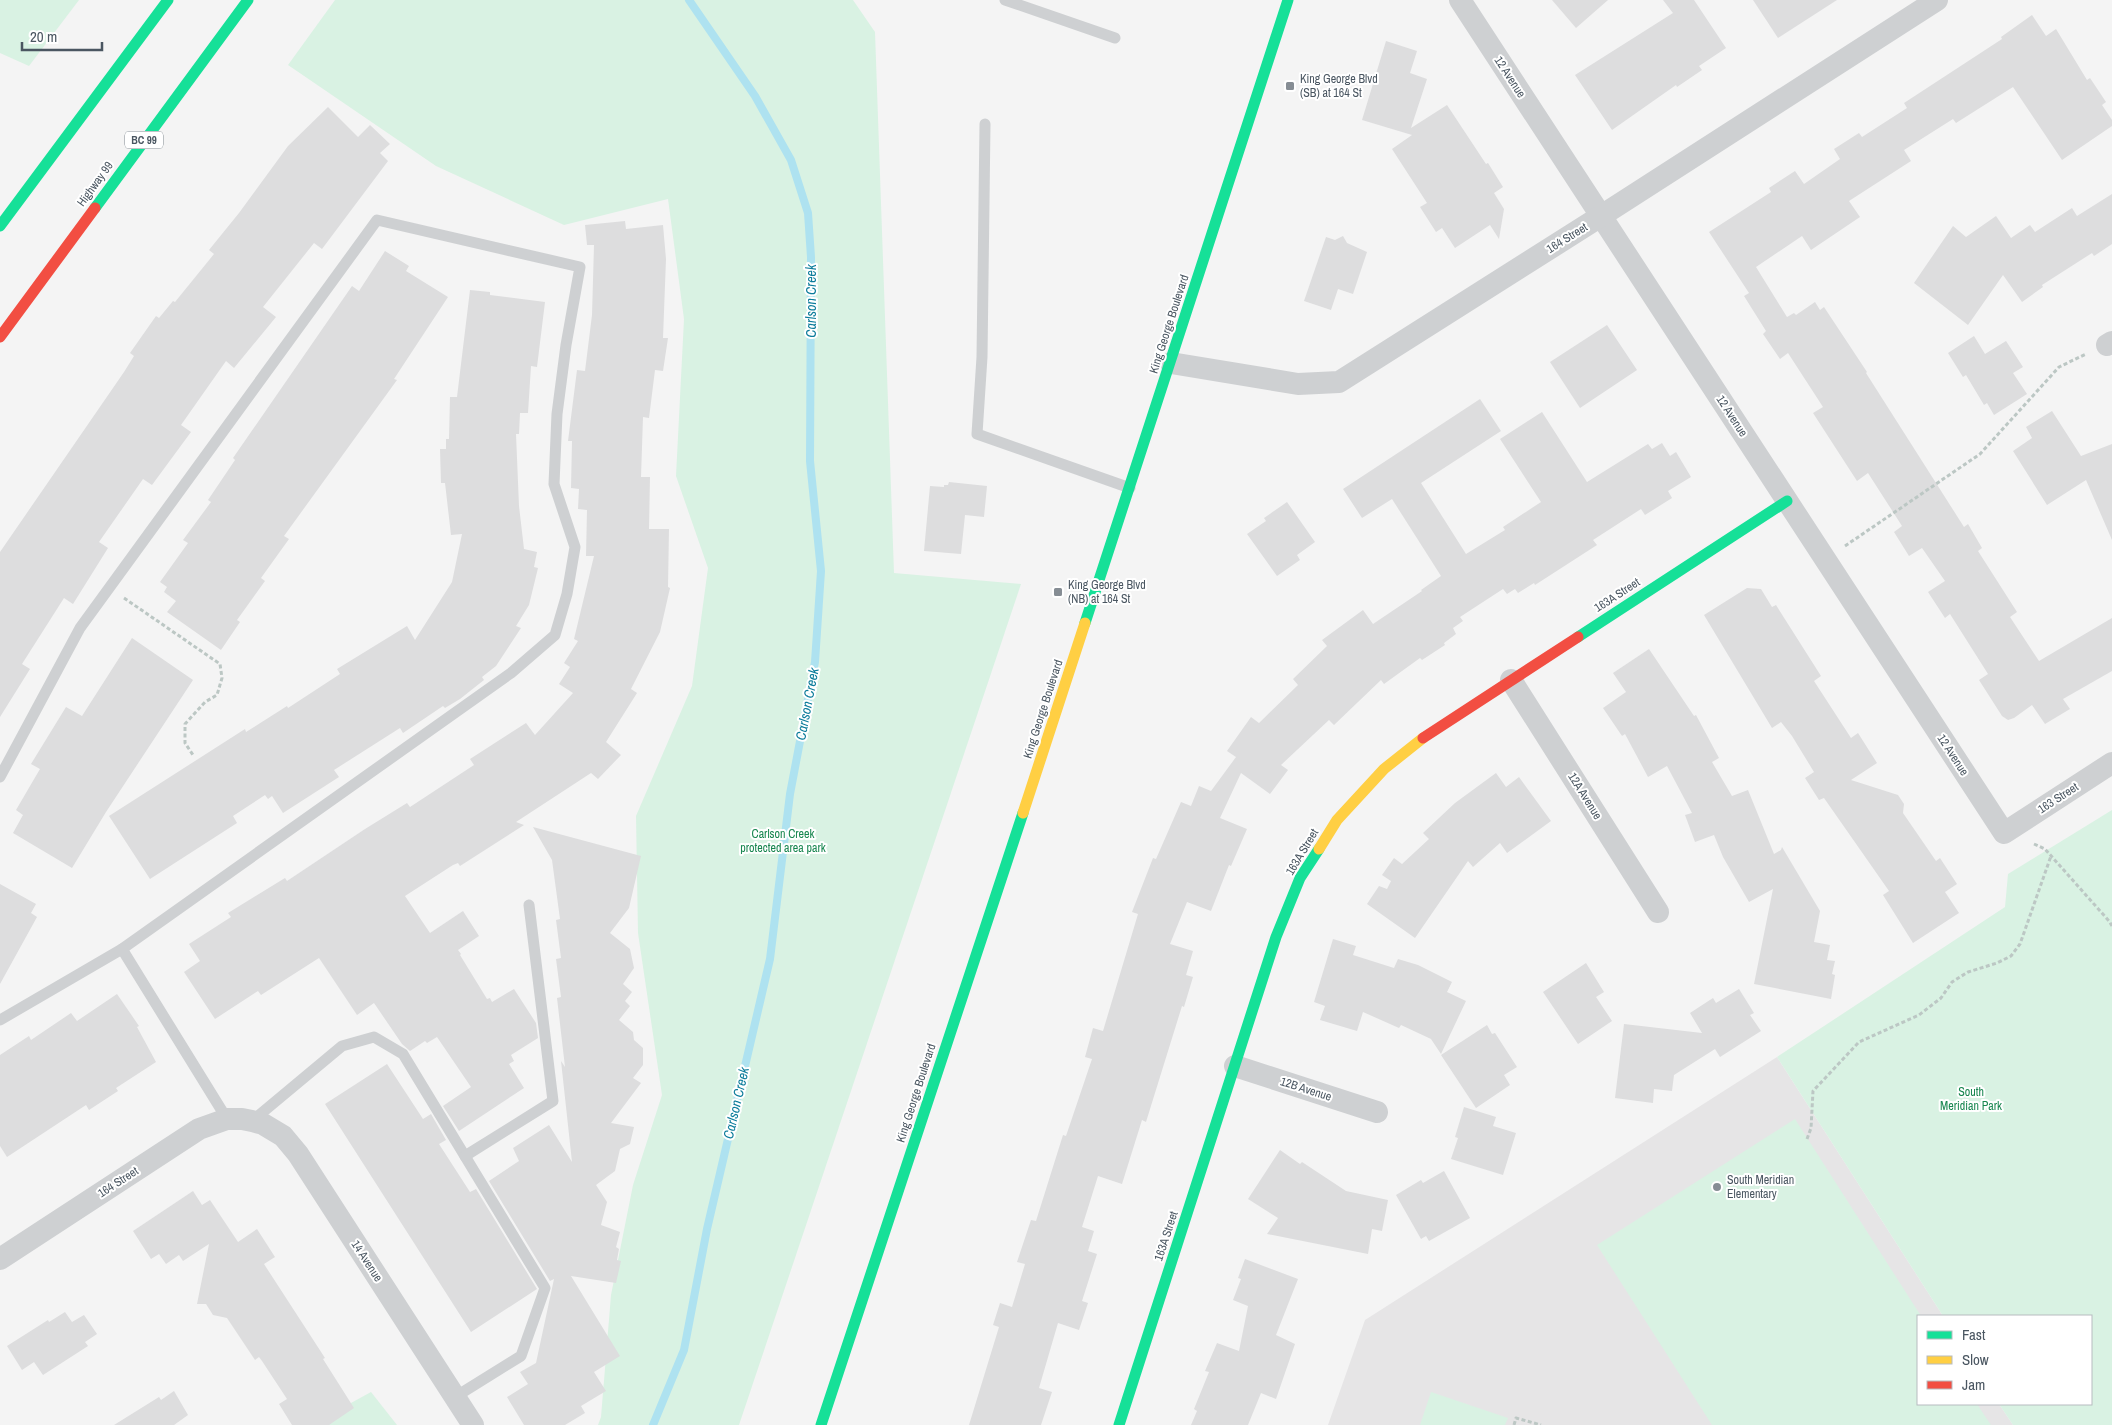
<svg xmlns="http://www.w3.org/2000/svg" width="2112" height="1425" font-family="'Archivo Narrow',sans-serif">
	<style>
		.education { fill: #e6e5e6 }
		.green { fill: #d9f2e3 }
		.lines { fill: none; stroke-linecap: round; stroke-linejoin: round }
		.stream { stroke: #aee2f0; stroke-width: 8 }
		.building { fill: #ddddde }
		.path { stroke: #bcc7c4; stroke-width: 3; stroke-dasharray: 4 2.5; stroke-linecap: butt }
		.lane { stroke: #ced0d2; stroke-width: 11 }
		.street { stroke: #ced0d2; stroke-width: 22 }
		.fast { stroke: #16e098; stroke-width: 11 }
		.slow { stroke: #ffcf43; stroke-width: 11 }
		.jam { stroke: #f24e42; stroke-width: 11 }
		.poi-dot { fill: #868d94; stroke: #fff; stroke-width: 2 }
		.labels { text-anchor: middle; stroke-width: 4; stroke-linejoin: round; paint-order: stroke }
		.shield { fill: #fff; stroke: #808990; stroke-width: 1 }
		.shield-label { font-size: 11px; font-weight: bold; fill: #4a5661 }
		.street-label { font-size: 12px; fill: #4a5661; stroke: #fff }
		.poi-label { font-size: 12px; fill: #4a5661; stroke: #fff; text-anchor: start }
		.park-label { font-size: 12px; fill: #17864f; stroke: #fff }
		.water-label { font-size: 14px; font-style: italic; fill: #0c7c9b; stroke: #fff }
	</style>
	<rect width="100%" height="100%" fill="#f4f4f4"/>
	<!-- education -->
	<path class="education" d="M 1777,1057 L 1943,1316 L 1918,1316 L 1918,1404 L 1999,1404 L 2013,1425 L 1328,1425 L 1365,1320 Z"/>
	<!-- green -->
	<g class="green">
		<path d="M 0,0 L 79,0 L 29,66 L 0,53 Z"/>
		<path d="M 335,0 L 853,0 L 875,32 L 894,573 L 1021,584 L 739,1425 L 598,1425 L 601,1417 L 611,1295 L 633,1185 L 662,1095 L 638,933 L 636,816 L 692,686 L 708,568 L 676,476 L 684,319 L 668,199 L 564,225 L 436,166 L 288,65 Z"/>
		<path d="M 2112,810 L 2112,1425 L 2013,1425 L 1999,1404 L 2091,1404 L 2091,1316 L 1943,1316 L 1777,1057 L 2005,907 L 2008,874 Z"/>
		<path d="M 1795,1119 L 1921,1316 L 1918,1316 L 1918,1404 L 1977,1404 L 1991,1425 L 1712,1425 L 1597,1245 Z"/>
		<path d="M 371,1392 L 397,1425 L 311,1425 Z"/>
		<path d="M 1431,1392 L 1508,1418 L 1505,1425 L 1420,1425 Z"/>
	</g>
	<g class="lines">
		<!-- stream -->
		<path class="stream" d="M 653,1425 L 684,1350 L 707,1229 L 770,959 L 790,794 L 815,662 L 821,571 L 810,461 L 811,257 L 808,213 L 791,160 L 755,96 L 689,0"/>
	</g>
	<!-- building -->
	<g class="building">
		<path d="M 1552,0 L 1608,0 L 1576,28 Z"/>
		<path d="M 1663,0 L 1694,0 L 1726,48 L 1699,66 L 1702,70 L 1677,87 L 1676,85 L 1612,130 L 1575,75 L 1673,13 Z"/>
		<path d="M 1753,0 L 1837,0 L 1778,38 Z"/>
		<path d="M 2032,15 L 2046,36 L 2056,29 L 2087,80 L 2090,78 L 2106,102 L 2102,105 L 2112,120 L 2112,126 L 2062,160 L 2013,87 L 1956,123 L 1953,119 L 1904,150 L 1911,161 L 1849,201 L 1860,217 L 1811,250 L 1802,236 L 1756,267 L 1787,317 L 1794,313 L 1796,315 L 1815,302 L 1820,310 L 1824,307 L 1867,372 L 1866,373 L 1964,527 L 1968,524 L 1982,548 L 1978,551 L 2017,612 L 2010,617 L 2039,661 L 2112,618 L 2112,671 L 2063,699 L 2070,709 L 2045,724 L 2032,705 L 2014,718 L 2008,720 L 2002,716 L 1979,680 L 1988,674 L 1950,614 L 1945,618 L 1928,592 L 1945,581 L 1922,548 L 1909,556 L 1894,532 L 1902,526 L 1868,473 L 1857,481 L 1813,413 L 1823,407 L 1788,353 L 1780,359 L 1763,334 L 1766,331 L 1744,296 L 1749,293 L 1709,232 L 1771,192 L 1769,188 L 1795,171 L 1804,184 L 1840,159 L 1834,149 L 1859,133 L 1862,137 L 1907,108 L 1904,103 L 2002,39 L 2001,37 Z"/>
		<path d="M 1386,41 L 1417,51 L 1410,73 L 1427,79 L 1411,128 L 1447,105 L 1486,164 L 1488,163 L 1503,187 L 1494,193 L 1504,209 L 1499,239 L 1490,225 L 1455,248 L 1442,228 L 1436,232 L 1420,207 L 1427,203 L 1392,149 L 1412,135 L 1362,120 Z"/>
		<path d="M 328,107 L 358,137 L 370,125 L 390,144 L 380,153 L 388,161 L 322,249 L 314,243 L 263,307 L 276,317 L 234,368 L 226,361 L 181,425 L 191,432 L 152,485 L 143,479 L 99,542 L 108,548 L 73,604 L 64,598 L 22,664 L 30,669 L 0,717 L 0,552 L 124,372 L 134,356 L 130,353 L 156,316 L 159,318 L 173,301 L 175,302 L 214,254 L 209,250 L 239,213 L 288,146 Z"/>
		<path d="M 2112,194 L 2112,244 L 2094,256 L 2092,253 L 2042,285 L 2043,287 L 2022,302 L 2003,275 L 1968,325 L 1914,283 L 1953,226 L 1966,237 L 1996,216 L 2011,238 L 2030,225 L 2035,232 L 2072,208 L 2077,216 Z"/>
		<path d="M 625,221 L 626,229 L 663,225 L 666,259 L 663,338 L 668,338 L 663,371 L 655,370 L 649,418 L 643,417 L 641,477 L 650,477 L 649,529 L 669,529 L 668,587 L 670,588 L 660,632 L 631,689 L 637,693 L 606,742 L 621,755 L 598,779 L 591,773 L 516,822 L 524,825 L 460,866 L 458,863 L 453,865 L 405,896 L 430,933 L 463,911 L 479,936 L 458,950 L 461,954 L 460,955 L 487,999 L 490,998 L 492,1002 L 514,989 L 536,1023 L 538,1038 L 511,1055 L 514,1061 L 509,1064 L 524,1088 L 459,1131 L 443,1106 L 471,1087 L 437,1037 L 427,1043 L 425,1041 L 410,1051 L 402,1044 L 374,1003 L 357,1015 L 319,958 L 261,995 L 258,991 L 215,1019 L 184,972 L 200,961 L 189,944 L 231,917 L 228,913 L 285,878 L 287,881 L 365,829 L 407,803 L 410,807 L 474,765 L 470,759 L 526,723 L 535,735 L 573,693 L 559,684 L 570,667 L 564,663 L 578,641 L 574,639 L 594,556 L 586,556 L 587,510 L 578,509 L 579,489 L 571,488 L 572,441 L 568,441 L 577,370 L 585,371 L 592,315 L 594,245 L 587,245 L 585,225 Z"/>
		<path d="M 1343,236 L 1347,243 L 1367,252 L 1353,294 L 1338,289 L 1331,310 L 1304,301 L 1326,237 L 1335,240 Z"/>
		<path d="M 385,251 L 409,266 L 406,271 L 448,297 L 394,379 L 397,380 L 284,536 L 289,539 L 261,578 L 265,581 L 237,620 L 240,622 L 221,650 L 167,612 L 176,601 L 164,592 L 167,587 L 160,582 L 188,543 L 183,540 L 211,502 L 208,500 L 235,460 L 233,458 L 352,286 L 359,291 Z"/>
		<path d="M 470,290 L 490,292 L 490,295 L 545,302 L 537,367 L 531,366 L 528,413 L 520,413 L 519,434 L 516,434 L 519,506 L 524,549 L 537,552 L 534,567 L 538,568 L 529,605 L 516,626 L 521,628 L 496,666 L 482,677 L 484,680 L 460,699 L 445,708 L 443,706 L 403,733 L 400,728 L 334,770 L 339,777 L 283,813 L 272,796 L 268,799 L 265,795 L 233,816 L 237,823 L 150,879 L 109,816 L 245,729 L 246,732 L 287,706 L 288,708 L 340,674 L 337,669 L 407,626 L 415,640 L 452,582 L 462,534 L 451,535 L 445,483 L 441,483 L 440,449 L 446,449 L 446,439 L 449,439 L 450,397 L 457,397 Z"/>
		<path d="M 1607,325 L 1637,370 L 1580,408 L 1550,362 Z"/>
		<path d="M 1974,336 L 1985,354 L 2006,341 L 2023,367 L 2013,373 L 2027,394 L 1994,415 L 1987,403 L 1984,405 L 1966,375 L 1963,377 L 1948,353 Z"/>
		<path d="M 1480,399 L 1501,431 L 1421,483 L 1466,554 L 1505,530 L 1503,527 L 1541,502 L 1500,439 L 1542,412 L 1587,482 L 1648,444 L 1652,449 L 1662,443 L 1670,456 L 1676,452 L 1691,477 L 1668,491 L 1672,498 L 1645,515 L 1641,509 L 1593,540 L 1597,545 L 1535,585 L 1534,583 L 1518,593 L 1515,589 L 1507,594 L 1503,589 L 1460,617 L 1463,621 L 1453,628 L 1456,634 L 1444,643 L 1445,645 L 1422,660 L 1420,658 L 1384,684 L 1381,680 L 1334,725 L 1329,720 L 1281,765 L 1288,770 L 1270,794 L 1241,773 L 1220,818 L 1247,829 L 1231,866 L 1229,865 L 1211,911 L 1187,902 L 1170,944 L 1193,951 L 1186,975 L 1193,977 L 1184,1007 L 1182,1006 L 1146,1122 L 1142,1120 L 1122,1184 L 1098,1176 L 1082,1227 L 1094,1231 L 1088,1251 L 1097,1254 L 1082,1301 L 1088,1303 L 1079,1330 L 1058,1323 L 1039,1388 L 1052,1392 L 1041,1425 L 969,1425 L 999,1327 L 993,1325 L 1000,1303 L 1012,1307 L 1025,1264 L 1017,1262 L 1031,1220 L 1036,1221 L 1063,1135 L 1066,1136 L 1092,1059 L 1085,1057 L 1093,1028 L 1103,1031 L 1138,914 L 1132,912 L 1153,858 L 1156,859 L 1181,802 L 1191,806 L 1199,786 L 1211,791 L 1236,757 L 1227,751 L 1251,717 L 1259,723 L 1298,685 L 1293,679 L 1327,646 L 1322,640 L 1363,610 L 1373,624 L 1422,591 L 1421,590 L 1441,576 L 1392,499 L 1362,518 L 1343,489 Z"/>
		<path d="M 2052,411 L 2081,456 L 2112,444 L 2112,540 L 2086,480 L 2047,505 L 2013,451 L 2032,438 L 2026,427 Z"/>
		<path d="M 949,482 L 987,486 L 984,517 L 965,515 L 961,554 L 924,551 L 930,486 L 944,487 L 944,485 L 948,485 Z"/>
		<path d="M 1287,502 L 1315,542 L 1297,555 L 1300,560 L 1277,576 L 1247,534 L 1266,521 L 1264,518 Z"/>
		<path d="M 1747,588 L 1761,589 L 1772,607 L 1776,605 L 1821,676 L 1814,681 L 1851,738 L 1858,733 L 1877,763 L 1851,780 L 1898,795 L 1904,804 L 1903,813 L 1936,861 L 1940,858 L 1957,884 L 1945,892 L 1959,913 L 1913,943 L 1883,895 L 1889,891 L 1824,798 L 1819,800 L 1805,778 L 1814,772 L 1792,736 L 1781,722 L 1772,728 L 1704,615 Z"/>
		<path d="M 132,638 L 193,680 L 106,812 L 72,868 L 13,833 L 23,815 L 16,810 L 40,769 L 31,764 L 66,707 L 82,716 Z"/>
		<path d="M 1649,649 L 1694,716 L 1696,715 L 1719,758 L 1712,762 L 1732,796 L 1748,790 L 1774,854 L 1781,850 L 1782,847 L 1820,911 L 1814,942 L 1830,945 L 1827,960 L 1835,961 L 1832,974 L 1835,975 L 1831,999 L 1754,984 L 1773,889 L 1749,902 L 1723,857 L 1714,835 L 1695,842 L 1685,815 L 1692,813 L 1667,766 L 1648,777 L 1625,734 L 1622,736 L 1603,708 L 1626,692 L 1613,673 Z"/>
		<path d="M 1496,773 L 1506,787 L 1519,777 L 1551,821 L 1507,853 L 1500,843 L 1473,867 L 1468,861 L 1415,938 L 1367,904 L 1379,886 L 1387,889 L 1391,881 L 1382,875 L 1394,858 L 1402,864 L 1429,839 L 1423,833 L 1455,803 Z"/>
		<path d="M 533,827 L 641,856 L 629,908 L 610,933 L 630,949 L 634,968 L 623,984 L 632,992 L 625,1001 L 630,1006 L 619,1020 L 633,1032 L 634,1040 L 643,1048 L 643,1065 L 633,1078 L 641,1083 L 611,1123 L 634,1127 L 630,1144 L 620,1149 L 615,1171 L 596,1185 L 607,1202 L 601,1225 L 620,1232 L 616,1247 L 619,1249 L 617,1260 L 621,1261 L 616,1283 L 571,1276 L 620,1356 L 594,1372 L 606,1391 L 581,1406 L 585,1413 L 565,1425 L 524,1425 L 507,1397 L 528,1384 L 520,1372 L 536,1363 L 554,1279 L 550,1281 L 489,1181 L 519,1161 L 513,1148 L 549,1125 L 572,1162 L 561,1061 L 565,1067 L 557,998 L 561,997 L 556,959 L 561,958 L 556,920 L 560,919 L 552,860 Z"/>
		<path d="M 0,884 L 36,904 L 31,913 L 37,917 L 0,984 Z"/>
		<path d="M 1333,939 L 1356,946 L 1353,955 L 1394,968 L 1398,959 L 1418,965 L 1452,982 L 1447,992 L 1466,1001 L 1441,1054 L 1431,1039 L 1401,1025 L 1399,1028 L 1363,1012 L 1357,1031 L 1320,1020 L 1325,1006 L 1314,1002 Z"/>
		<path d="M 1586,963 L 1604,992 L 1596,997 L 1612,1021 L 1578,1044 L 1543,992 Z"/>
		<path d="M 1739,989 L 1754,1013 L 1750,1015 L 1761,1031 L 1720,1057 L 1715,1049 L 1674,1075 L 1672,1091 L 1654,1089 L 1653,1103 L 1615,1098 L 1624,1024 L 1702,1033 L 1690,1013 L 1713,998 L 1716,1003 Z"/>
		<path d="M 117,994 L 139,1026 L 137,1027 L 156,1062 L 116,1088 L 118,1091 L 89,1110 L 86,1105 L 7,1157 L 0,1146 L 0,1055 L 29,1036 L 31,1040 L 71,1013 L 77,1021 Z"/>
		<path d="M 1487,1025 L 1492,1034 L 1495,1033 L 1517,1067 L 1504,1075 L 1510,1085 L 1476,1108 L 1441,1055 Z"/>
		<path d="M 387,1064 L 423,1119 L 431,1114 L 446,1140 L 439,1144 L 470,1192 L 476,1189 L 537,1289 L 471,1332 L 325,1104 Z"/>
		<path d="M 1464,1107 L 1496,1117 L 1493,1126 L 1516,1133 L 1503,1175 L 1451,1159 L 1458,1138 L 1455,1137 Z"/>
		<path d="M 1280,1150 L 1300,1164 L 1302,1162 L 1346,1191 L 1388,1200 L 1382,1231 L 1372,1229 L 1368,1254 L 1267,1234 L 1278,1218 L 1248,1199 Z"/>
		<path d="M 1444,1171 L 1470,1218 L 1429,1241 L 1426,1236 L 1421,1239 L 1396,1195 L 1421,1180 L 1423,1183 Z"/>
		<path d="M 193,1191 L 202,1205 L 210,1200 L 238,1242 L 257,1229 L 275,1257 L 264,1264 L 325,1358 L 323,1359 L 354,1408 L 329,1425 L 292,1425 L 279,1404 L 287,1399 L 262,1361 L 259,1357 L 255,1360 L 227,1318 L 213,1315 L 206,1304 L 197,1304 L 209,1244 L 183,1261 L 179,1255 L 166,1264 L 159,1254 L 151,1259 L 133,1231 Z"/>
		<path d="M 1245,1259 L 1298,1279 L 1276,1335 L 1295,1344 L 1276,1399 L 1261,1393 L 1248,1425 L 1191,1425 L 1197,1411 L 1194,1409 L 1209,1372 L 1205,1371 L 1217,1343 L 1239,1351 L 1248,1306 L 1233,1300 L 1241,1279 L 1238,1278 Z"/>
		<path d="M 65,1312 L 72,1322 L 84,1315 L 97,1334 L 85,1342 L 88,1346 L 43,1375 L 34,1362 L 22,1370 L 7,1346 L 48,1320 L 49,1322 Z"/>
		<path d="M 174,1391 L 188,1415 L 174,1425 L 114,1425 L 159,1397 L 161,1400 Z"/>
	</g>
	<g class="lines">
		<!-- path -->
		<g class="path">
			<path d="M 1845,546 L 1980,454 L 2059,367 L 2086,354"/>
			<path d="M 124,598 L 220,664 L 222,678 L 217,695 L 205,702 L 185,724 L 185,743 L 193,755"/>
			<path d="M 2034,844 L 2045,849 L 2109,921 L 2112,926"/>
			<path d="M 1807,1139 L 1811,1128 L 1813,1091 L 1859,1042 L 1919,1015 L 1941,998 L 1952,982 L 1968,972 L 1997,963 L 2011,956 L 2020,944 L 2051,856"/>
			<path d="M 1514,1425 L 1516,1418 L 1541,1425"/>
		</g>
		<!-- lane -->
		<g class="lane">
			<path d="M 1005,0 L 1115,38"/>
			<path d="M 985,124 L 982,357 L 977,434 L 1130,488"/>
			<path d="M 0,777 L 80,628 L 377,220 L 580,267 L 566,345 L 557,414 L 554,484 L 575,547 L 567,594 L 555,635 L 511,673 L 122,949 L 0,1020"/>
			<path d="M 122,949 L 227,1119"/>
			<path d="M 252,1121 L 342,1046 L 374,1037 L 403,1054 L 545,1288 L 521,1356 L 455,1397"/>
			<path d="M 465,1156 L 553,1101 L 529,905"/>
		</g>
		<!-- street -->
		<g class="street">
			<path d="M 1460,0 L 2004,833 L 2112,763"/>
			<path d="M 2107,345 L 2112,342"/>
			<path d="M 1171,363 L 1298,384 L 1339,382 L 1601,216 L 1937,0"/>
			<path d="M 1511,680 L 1658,912"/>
			<path d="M 1235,1066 L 1377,1112"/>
			<path d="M 0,1259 L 199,1129 L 227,1119 L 242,1119 L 252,1121 L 263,1124 L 283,1136 L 298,1154 L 473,1425"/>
		</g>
		<!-- fast -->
		<g class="fast">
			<path d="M 95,208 L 248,0"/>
			<path d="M 0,226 L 168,0"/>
			<path d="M 1085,623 L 1288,0"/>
			<path d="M 1578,637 L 1787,501"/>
			<path d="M 821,1425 L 1023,813"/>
			<path d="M 1119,1425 L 1276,937 L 1300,878 L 1319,849"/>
		</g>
		<!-- slow -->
		<g class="slow">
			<path d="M 1023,813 L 1085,623"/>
			<path d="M 1319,849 L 1337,820 L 1384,769 L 1423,738"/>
		</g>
		<!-- jam -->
		<g class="jam">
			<path d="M 0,337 L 95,208"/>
			<path d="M 1423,738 L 1578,637"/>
		</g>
	</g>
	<!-- markers -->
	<g class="poi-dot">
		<rect x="1285" y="81" width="10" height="10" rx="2.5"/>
		<rect x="1053" y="587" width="10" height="10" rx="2.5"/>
		<circle cx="1717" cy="1187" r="5"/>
	</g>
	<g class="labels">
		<!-- shield labels -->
		<rect class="shield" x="125" y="131.5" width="38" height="17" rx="4"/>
		<g class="shield-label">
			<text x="144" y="144">BC 99</text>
		</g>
		<!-- street labels -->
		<g class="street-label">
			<text transform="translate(1510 77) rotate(57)" y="4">12 Avenue</text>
			<text transform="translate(95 184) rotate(-54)" y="4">Highway 99</text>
			<text transform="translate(1567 238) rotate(-32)" y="4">164 Street</text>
			<text transform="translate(1169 324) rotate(-72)" y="4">King George Boulevard</text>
			<text transform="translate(1732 416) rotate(57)" y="4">12 Avenue</text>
			<text transform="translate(1617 595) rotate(-33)" y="4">163A Street</text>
			<text transform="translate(1043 709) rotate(-72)" y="4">King George Boulevard</text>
			<text transform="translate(1953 755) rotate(57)" y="4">12 Avenue</text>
			<text transform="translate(1585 796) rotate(58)" y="4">12A Avenue</text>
			<text transform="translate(2058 798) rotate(-33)" y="4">163 Street</text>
			<text transform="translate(1302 852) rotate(-59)" y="4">163A Street</text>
			<text transform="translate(1306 1089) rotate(18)" y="4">12B Avenue</text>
			<text transform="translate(916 1093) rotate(-72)" y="4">King George Boulevard</text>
			<text transform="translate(118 1182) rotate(-33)" y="4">164 Street</text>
			<text transform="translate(1166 1236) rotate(-72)" y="4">163A Street</text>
			<text transform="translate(367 1261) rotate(57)" y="4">14 Avenue</text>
		</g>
		<!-- poi labels -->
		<g class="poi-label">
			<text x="1300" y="83">King George Blvd<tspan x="1300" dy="14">(SB) at 164 St</tspan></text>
			<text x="1068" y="589">King George Blvd<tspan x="1068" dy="14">(NB) at 164 St</tspan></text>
			<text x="1727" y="1184">South Meridian<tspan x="1727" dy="14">Elementary</tspan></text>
		</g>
		<!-- park labels -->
		<g class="park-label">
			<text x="783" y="838">Carlson Creek<tspan x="783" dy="14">protected area park</tspan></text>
			<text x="1971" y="1096">South<tspan x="1971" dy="14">Meridian Park</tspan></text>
		</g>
		<!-- water labels -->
		<g class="water-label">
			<text transform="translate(811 301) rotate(-90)" y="5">Carlson Creek</text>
			<text transform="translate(807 704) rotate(-79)" y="5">Carlson Creek</text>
			<text transform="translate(736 1103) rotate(-77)" y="5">Carlson Creek</text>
		</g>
	</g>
	<!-- legend -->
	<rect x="1917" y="1315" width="175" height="90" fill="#ffffff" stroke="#b7bbc0"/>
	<rect x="1927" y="1331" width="25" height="8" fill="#16e098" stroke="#b7bbc0"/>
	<text x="1962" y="1340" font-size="15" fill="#4a5661">Fast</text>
	<rect x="1927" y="1356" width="25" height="8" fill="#ffcf43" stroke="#b7bbc0"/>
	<text x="1962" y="1365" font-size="15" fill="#4a5661">Slow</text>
	<rect x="1927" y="1381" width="25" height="8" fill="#f24e42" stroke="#b7bbc0"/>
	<text x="1962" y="1390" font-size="15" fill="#4a5661">Jam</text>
	<!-- scale -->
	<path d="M22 42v8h80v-8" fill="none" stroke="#4a5661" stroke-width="2.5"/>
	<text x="30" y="42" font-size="15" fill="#4a5661" stroke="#ffffff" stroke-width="4" paint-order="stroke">20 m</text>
</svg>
